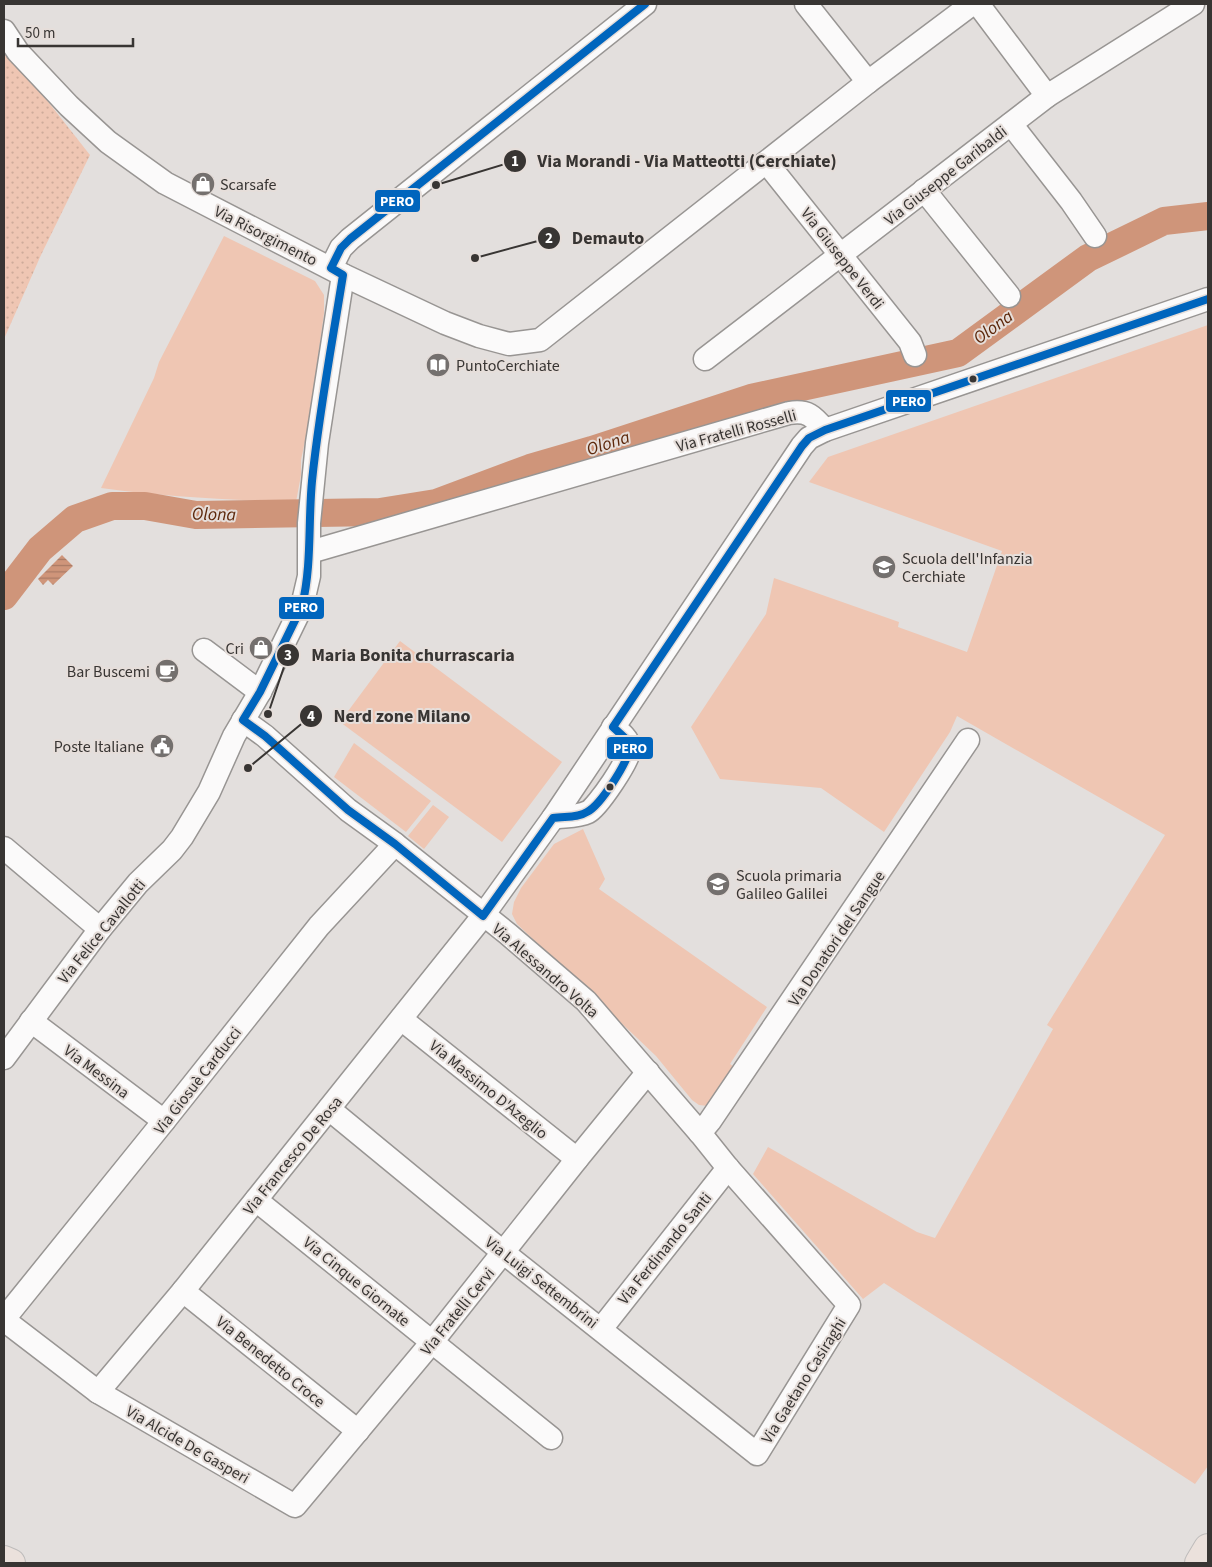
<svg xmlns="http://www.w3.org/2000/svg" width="1212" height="1567" font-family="'Source Sans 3',sans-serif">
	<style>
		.grass { fill: url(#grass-dots) }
		.green { fill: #efc6b3 }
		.water { fill: url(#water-rules) }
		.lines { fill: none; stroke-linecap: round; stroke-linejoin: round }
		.river { stroke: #cf957a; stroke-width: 28 }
		.minor-casing { stroke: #989593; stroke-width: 25 }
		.highway-casing { stroke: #bebcbb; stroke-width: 30 }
		.minor { stroke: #fbfafa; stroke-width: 22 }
		.highway { stroke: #ebe1dc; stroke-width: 28 }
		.bus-1-casing { stroke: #e6deda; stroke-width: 11 }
		.bus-1 { stroke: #0065bd; stroke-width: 8 }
		.bus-dot { fill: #383533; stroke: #e6deda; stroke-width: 2 }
		.labels { text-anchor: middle; stroke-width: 4; stroke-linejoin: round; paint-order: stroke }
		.street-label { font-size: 16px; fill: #383533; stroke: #e6deda }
		.poi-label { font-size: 16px; fill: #383533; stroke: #e6deda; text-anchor: start }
		.water-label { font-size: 18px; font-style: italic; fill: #5d280b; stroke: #e6deda }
		.leader { fill: none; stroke: #383533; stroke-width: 2 }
		.callout-dot { fill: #383533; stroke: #e6deda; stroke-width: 2 }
		.mark-label { font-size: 15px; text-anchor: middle; font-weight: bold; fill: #fff }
		.callout-label { font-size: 18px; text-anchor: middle; font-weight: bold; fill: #383533; stroke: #e6deda; stroke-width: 4; stroke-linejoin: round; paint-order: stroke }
		.line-badge { stroke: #e6deda; stroke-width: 2 }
		.badge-label { font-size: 14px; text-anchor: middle; font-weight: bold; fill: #fff }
	</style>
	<defs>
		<pattern id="grass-dots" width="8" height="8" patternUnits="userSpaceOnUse" patternTransform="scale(1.25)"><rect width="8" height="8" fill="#efc6b3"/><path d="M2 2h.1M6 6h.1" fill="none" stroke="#ceab9a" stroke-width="1.8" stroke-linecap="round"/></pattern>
		<pattern id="water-rules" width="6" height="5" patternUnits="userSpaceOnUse" patternTransform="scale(1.25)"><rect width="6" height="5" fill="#cf957a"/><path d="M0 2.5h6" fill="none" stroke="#a97a65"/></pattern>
	</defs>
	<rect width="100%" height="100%" fill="#e3dfdd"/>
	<!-- grass -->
	<path class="grass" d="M 4,49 L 20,66 L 90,155 L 41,255 L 4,339 Z"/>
	<!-- green -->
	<g class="green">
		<path d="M 224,236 L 315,281 L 324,295 L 324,313 L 310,417 L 301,460 L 301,475 L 296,502 C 231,500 166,497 101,488 L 154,378 L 159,362 Z"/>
		<path d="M 1208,325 L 1208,1466 L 1195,1484 L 884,1283 L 863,1299 L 753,1174 L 768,1147 L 917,1232 L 935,1238 L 1053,1029 L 1047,1025 L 1165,835 L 957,716 L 950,732 L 884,832 L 821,788 L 720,779 L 691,727 L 766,614 L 774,578 L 899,622 L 898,627 L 967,652 L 1002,551 L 809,482 L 828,457 Z"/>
		<path d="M 400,641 L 562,762 L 502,842 L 340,722 Z"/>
		<path d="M 354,743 L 431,801 L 406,832 L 334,777 Z"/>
		<path d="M 433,805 L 449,817 L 424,849 L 408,836 Z"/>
		<path d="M 583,829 L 605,879 L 599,889 L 767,1007 L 730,1064 L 737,1069 L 708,1106 L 699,1105 L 692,1100 L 656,1056 L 517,924 L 512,914 L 514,902 L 521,888 L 554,844 Z"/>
	</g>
	<!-- water -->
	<path class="water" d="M 62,555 L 73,566 L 53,585 L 48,580 L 43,585 L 38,579 Z"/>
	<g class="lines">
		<!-- river -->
		<path class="river" d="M 4,596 L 40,549 L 75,519 L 112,506 L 145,506 L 196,515 L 380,512 L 436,503 L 530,468 L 592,450 L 751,398 L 958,353 L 1088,258 L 1164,221 L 1208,216"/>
		<!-- minor casing -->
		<g class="minor-casing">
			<g id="minor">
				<path d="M 978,4 L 1047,96"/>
				<path d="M 4,31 L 18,52 L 69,106 L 108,142 L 165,183 L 343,275 L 317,443 L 309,523 L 309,576 L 302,606 L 260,692 L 234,736 L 209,792 L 182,837 L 172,850 L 138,883 L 100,929 L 4,1058"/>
				<path d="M 868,82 L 972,4"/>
				<path d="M 1011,124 L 1071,201 L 1095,236"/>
				<path d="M 767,163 L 910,342 L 915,355"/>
				<path d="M 924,190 L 1009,296"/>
				<path d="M 331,268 L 341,248 L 350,239 L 645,4"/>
				<path d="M 343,275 L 445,323 L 479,336 L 509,344 L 540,340 L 868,82 L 806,4"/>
				<path d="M 705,359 L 1047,96 L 1193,4"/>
				<path d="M 310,552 L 789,413 C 808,410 813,416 825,430"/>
				<path d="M 204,650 L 260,692"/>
				<path d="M 243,720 L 265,736 L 348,810 L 395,844 L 508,934 L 586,1001 L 700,1133 L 728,1168 L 849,1305 L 757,1454 L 504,1253 L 329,1109"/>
				<path d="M 553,818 C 564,816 577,817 588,812 C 597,808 631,758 630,748 C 628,738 621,733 613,727"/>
				<path d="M 4,848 L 100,929"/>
				<path d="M 401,1019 L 577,1159"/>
				<path d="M 31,1021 L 164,1121"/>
				<path d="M 700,1133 L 710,1121 L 968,740"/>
				<path d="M 256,1200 L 551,1438"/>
				<path d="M 183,1291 L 358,1431"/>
				<path d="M 4,1319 L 164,1121 L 319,926 L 395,844"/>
				<path d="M 4,1320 L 98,1392 L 295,1506 L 432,1342 L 577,1159 L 648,1072"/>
				<path d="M 601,1329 L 728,1168"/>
				<path d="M 98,1392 L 183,1291 L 479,921 L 553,818 L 802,446 L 809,438 L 825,430 L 1208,299"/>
			</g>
		</g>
		<!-- highway casing -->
		<g class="highway-casing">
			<g id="highway">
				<path d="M 4,1560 L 11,1563"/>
				<path d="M 1199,1563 L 1208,1548"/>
			</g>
		</g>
		<!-- minor -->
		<use href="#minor" class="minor"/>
		<!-- highway -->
		<use href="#highway" class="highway"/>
		<!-- bus-1 casing -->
		<g class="bus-1-casing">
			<path id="bus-1" d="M 645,4 L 350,239 L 341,248 L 331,268 L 343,275 C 332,344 319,412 312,481 C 308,523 312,565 302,606 L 260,692 L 243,720 L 265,736 L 348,810 L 395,844 L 483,916 L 553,818 C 564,816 578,818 587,812 C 601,805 627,763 630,748 L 626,739 L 613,727 L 802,446 L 809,438 L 825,430 L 1208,299"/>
		</g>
		<!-- bus-1 -->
		<use href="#bus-1" class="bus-1"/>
	</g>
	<!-- icons -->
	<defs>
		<g id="shop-disc" transform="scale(1.25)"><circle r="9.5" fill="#74706e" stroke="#e6deda"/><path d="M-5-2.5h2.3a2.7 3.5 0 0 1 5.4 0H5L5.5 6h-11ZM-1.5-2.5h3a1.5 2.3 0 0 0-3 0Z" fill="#fff"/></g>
		<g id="library-disc" transform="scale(1.25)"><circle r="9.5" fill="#74706e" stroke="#e6deda"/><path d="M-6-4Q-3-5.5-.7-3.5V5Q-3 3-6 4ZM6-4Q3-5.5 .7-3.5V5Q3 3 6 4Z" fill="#fff"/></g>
		<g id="school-disc" transform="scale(1.25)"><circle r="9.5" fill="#74706e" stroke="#e6deda"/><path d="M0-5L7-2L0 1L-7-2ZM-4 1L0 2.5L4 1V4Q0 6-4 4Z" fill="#fff"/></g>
		<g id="cafe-disc" transform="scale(1.25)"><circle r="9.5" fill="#74706e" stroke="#e6deda"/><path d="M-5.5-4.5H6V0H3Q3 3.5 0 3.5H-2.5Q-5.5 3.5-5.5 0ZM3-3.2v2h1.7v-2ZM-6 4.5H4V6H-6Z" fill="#fff"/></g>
		<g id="civic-disc" transform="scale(1.25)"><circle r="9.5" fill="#74706e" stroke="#e6deda"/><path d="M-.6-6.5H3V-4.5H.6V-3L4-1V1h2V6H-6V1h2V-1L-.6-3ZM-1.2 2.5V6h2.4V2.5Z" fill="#fff"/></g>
	</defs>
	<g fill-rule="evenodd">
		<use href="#shop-disc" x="203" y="184"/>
		<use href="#library-disc" x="438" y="365"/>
		<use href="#school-disc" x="884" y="567"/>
		<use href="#shop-disc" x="261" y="648"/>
		<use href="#cafe-disc" x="167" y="671"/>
		<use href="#civic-disc" x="162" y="746"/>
		<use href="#school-disc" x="718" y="884"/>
	</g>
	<!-- markers -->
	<g class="bus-dot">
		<circle cx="973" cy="379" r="4.5"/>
		<circle cx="610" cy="787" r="4.5"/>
	</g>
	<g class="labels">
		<!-- street labels -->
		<g class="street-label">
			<text transform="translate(945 175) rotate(-38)" y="6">Via Giuseppe Garibaldi</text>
			<text transform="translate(266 235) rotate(27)" y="6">Via Risorgimento</text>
			<text transform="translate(843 258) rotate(52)" y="6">Via Giuseppe Verdi</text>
			<text transform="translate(736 430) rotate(-15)" y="6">Via Fratelli Rosselli</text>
			<text transform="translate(101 931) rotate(-51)" y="6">Via Felice Cavallotti</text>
			<text transform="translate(836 938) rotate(-56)" y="6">Via Donatori del Sangue</text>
			<text transform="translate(546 970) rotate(41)" y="6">Via Alessandro Volta</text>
			<text transform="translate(97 1071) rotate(37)" y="6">Via Messina</text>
			<text transform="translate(197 1080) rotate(-52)" y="6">Via Giosuè Carducci</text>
			<text transform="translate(489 1089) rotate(39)" y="6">Via Massimo D'Azeglio</text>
			<text transform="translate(292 1155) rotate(-51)" y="6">Via Francesco De Rosa</text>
			<text transform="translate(664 1248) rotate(-51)" y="6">Via Ferdinando Santi</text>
			<text transform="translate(357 1281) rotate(39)" y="6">Via Cinque Giornate</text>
			<text transform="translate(542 1282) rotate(38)" y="6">Via Luigi Settembrini</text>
			<text transform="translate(457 1311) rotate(-51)" y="6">Via Fratelli Cervi</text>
			<text transform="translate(271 1361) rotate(39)" y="6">Via Benedetto Croce</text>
			<text transform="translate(803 1380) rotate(-58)" y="6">Via Gaetano Casiraghi</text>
			<text transform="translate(188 1444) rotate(30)" y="6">Via Alcide De Gasperi</text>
		</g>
		<!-- poi labels -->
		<g class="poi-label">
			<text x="220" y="190">Scarsafe</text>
			<text x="456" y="371">PuntoCerchiate</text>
			<text x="902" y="564">Scuola dell'Infanzia<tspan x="902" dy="18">Cerchiate</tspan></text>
			<text x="244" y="654" text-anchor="end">Cri</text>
			<text x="150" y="677" text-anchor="end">Bar Buscemi</text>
			<text x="144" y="752" text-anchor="end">Poste Italiane</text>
			<text x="736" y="881">Scuola primaria<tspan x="736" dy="18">Galileo Galilei</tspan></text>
		</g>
		<!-- water labels -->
		<g class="water-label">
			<text transform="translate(993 327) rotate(-36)" y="6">Olona</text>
			<text transform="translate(608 443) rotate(-18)" y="6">Olona</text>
			<text transform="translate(214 514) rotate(1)" y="6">Olona</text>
		</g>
	</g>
	<!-- callouts -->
	<path class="leader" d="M436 185L515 161M475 258L549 238M268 714L288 655M248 768L311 716"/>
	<g class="callout-dot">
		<circle cx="436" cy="185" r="5"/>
		<circle cx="475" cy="258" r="5"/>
		<circle cx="268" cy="714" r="5"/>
		<circle cx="248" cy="768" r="5"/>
		<circle cx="515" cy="161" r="12"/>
		<circle cx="549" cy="238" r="12"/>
		<circle cx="288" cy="655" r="12"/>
		<circle cx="311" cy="716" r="12"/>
	</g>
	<g class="mark-label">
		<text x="515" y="166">1</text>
		<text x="549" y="243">2</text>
		<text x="288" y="660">3</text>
		<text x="311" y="721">4</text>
	</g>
	<g class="callout-label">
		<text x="687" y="167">Via Morandi - Via Matteotti (Cerchiate)</text>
		<text x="608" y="244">Demauto</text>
		<text x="413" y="661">Maria Bonita churrascaria</text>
		<text x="402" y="722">Nerd zone Milano</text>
	</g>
	<g class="line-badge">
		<rect x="374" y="189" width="47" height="24" rx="5" fill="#0065bd"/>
		<rect x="885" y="389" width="47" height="24" rx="5" fill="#0065bd"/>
		<rect x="278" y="596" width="47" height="24" rx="5" fill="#0065bd"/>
		<rect x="606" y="736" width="48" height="24" rx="5" fill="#0065bd"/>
	</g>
	<g class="badge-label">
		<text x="397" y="206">PERO</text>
		<text x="909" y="406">PERO</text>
		<text x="301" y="612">PERO</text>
		<text x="630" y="753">PERO</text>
	</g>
	<!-- border -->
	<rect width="1212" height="1567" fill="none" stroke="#383533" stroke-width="10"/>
	<!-- scale -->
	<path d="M18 38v8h115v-8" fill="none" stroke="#383533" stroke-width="2.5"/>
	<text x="25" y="38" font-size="15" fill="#383533" stroke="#e6deda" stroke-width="4" paint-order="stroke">50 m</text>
</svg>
